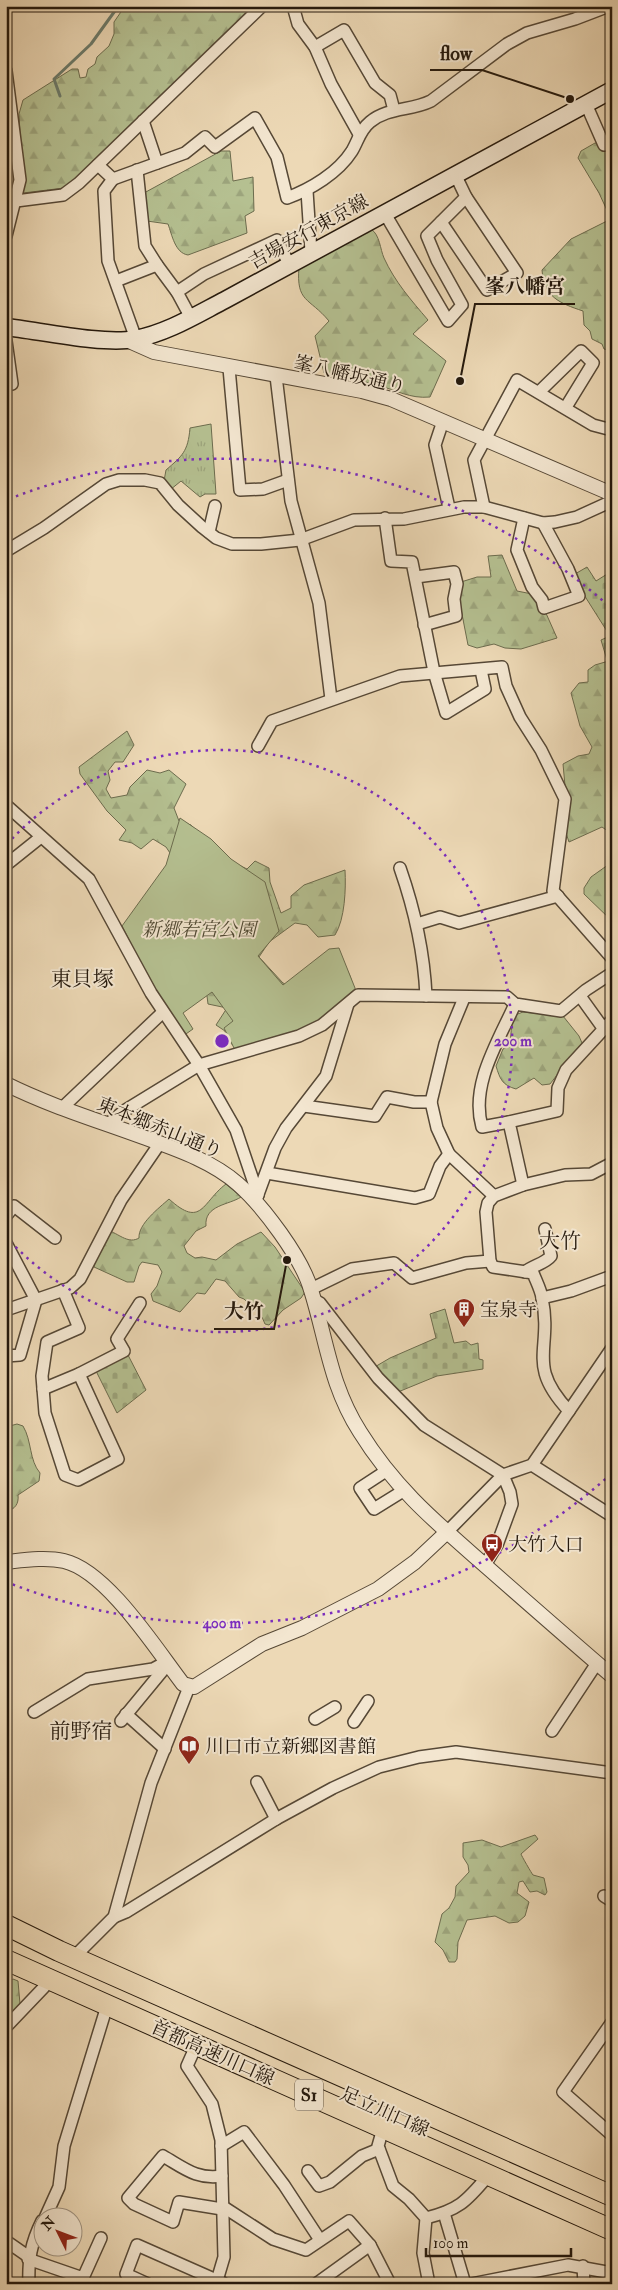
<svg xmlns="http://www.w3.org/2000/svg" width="618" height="2290" font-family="'IM FELL Double Pica','Noto Serif JP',serif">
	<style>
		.grass { fill: url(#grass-tufts); stroke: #6c6c4e }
		.forest { fill: url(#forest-firs); stroke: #6c6c4e }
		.cemetery { fill: url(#cemetery-stones); stroke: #6c6c4e }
		.green { fill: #b5c091; stroke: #6c6c4e }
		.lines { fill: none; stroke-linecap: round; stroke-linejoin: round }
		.stream { stroke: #6b7a6a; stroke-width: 3 }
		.minor-casing { stroke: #564836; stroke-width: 14 }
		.tertiary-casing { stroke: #564836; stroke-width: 16 }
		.secondary-casing { stroke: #24180c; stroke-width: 19 }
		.motorway-casing { stroke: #24180c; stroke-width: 22 }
		.minor { stroke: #f3e6d0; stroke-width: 11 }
		.tertiary { stroke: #f3e6d0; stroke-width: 14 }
		.secondary { stroke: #f3e6d0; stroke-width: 16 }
		.motorway { stroke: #edd9b6; stroke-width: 20 }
		.ring { fill: none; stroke: #7b2cbf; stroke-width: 2.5; stroke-dasharray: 2.5 5 }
		.labels { text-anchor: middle; stroke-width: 4; stroke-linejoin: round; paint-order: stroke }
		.shield { fill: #f3e6d0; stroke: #625647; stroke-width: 1 }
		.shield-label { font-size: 18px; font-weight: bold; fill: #24180c }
		.street-label { font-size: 19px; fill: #24180c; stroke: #f3e6d0 }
		.park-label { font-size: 19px; font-style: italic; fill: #504a34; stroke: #f3e6d0 }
		.poi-label { font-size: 19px; fill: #24180c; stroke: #f3e6d0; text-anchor: start }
		.quarter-label { font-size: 21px; fill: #24180c; stroke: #f3e6d0 }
		.centre { fill: #7b2cbf; stroke: #f3e6d0; stroke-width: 2.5 }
		.ring-label { font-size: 15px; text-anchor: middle; font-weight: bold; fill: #7b2cbf; stroke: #f3e6d0; stroke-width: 4; stroke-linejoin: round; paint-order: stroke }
		.leader { fill: none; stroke: #24180c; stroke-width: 2 }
		.callout-dot { fill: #24180c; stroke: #f3e6d0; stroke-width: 2 }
		.callout-label { font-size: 20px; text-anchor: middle; font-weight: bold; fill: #24180c; stroke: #f3e6d0; stroke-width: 4; stroke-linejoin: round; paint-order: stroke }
	</style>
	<defs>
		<pattern id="grass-tufts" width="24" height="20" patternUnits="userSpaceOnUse" patternTransform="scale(1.25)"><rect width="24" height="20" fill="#b5c091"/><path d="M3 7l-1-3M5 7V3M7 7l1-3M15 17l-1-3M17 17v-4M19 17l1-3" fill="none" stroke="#9ca47c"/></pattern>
		<pattern id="forest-firs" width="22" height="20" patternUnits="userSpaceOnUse" patternTransform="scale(1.25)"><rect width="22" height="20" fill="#b5c091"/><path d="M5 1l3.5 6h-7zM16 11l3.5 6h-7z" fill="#9ca47c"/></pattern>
		<pattern id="cemetery-stones" width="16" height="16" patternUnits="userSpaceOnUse" patternTransform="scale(1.25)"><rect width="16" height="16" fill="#b5c091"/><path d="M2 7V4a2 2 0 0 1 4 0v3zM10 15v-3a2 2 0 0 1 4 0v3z" fill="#9ca47c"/></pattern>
	</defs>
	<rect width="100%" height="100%" fill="#edd9b6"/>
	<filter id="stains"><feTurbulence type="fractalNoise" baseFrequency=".004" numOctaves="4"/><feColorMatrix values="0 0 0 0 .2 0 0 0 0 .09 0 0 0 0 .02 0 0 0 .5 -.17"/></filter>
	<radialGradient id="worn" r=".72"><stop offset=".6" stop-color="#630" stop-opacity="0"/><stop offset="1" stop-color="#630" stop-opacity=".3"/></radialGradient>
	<!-- grass -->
	<path class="grass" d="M 211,424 L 216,494 L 205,494 L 200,497 L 181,481 L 170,490 L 164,481 L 166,470 C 182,456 188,452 190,428 Z"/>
	<!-- forest -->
	<g class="forest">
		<path d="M 125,6 L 254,6 L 90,167 L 64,188 L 23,193 L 19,114 L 23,100 L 72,69 L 78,69 L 80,78 L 86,77 L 88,69 L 95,64 L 97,57 L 109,46 L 114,34 L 114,22 Z"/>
		<path d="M 595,143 L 601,144 L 606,152 L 612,155 L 612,351 L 604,349 L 602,344 L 592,339 L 590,331 L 584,325 L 583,311 C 559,303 544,297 542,270 L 571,239 L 611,219 L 599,193 L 578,158 L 581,151 Z"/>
		<path d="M 221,151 L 230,151 L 233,181 L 253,177 L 254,211 L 245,216 L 247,233 L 188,255 C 175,253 172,235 168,224 L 147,221 L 144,193 Z"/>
		<path d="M 371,229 C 380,235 380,249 384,258 C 395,282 411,300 428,320 L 413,334 L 446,361 L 430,397 C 410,399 396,390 377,385 C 359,380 342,381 324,373 L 315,336 L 329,321 C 309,297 296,303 299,267 Z"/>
		<path d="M 502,555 L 517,591 L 532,594 L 541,611 L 545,611 L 557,638 L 521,649 L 505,648 L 494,644 L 477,648 L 468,645 L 460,604 L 461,582 L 477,577 L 491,577 L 488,556 Z"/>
		<path d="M 612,660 L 612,834 L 602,827 L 569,842 L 566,833 L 568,818 L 563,764 L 578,756 L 589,754 L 592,747 L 580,726 L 571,693 L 579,683 L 588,682 L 588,670 L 595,665 Z"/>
		<path d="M 127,731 L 134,745 L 123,762 L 115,762 L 108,771 L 110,780 L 106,789 L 111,798 L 127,795 L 130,787 L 147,770 L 160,773 L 169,770 L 186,784 L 174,808 L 179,821 L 191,825 L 224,858 L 247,869 L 255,861 L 269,868 L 270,882 L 281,913 L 291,908 L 291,896 L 304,885 L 345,870 C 346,889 345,919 335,935 L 318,937 L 307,925 L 295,923 L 269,942 L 259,957 L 283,983 L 293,987 L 319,957 L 330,954 C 345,966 354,974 352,994 L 234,1046 L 226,1039 L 225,1031 L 216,1025 L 227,1008 L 208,1004 L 207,996 L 200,993 L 169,868 L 170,853 L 166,847 L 153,839 L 141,849 L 132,843 L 119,840 L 126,830 L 107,811 L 80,774 L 79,767 Z"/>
		<path d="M 612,862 L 612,921 L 584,894 L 584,888 L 591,877 Z"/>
		<path d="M 523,1012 L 563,1016 L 579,1036 L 582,1043 L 550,1084 L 542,1085 L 534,1078 L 516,1089 C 502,1085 500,1079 496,1066 L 503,1049 L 509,1046 C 512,1035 510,1026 515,1015 Z"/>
		<path d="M 226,1184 L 241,1197 C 229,1205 204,1205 206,1226 L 196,1231 L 184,1246 L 187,1253 L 195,1258 L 202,1257 L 216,1260 L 237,1244 L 261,1232 L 275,1247 L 305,1292 L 301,1298 L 283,1310 L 269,1325 L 265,1324 L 262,1317 L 244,1299 L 239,1297 L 225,1281 L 216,1279 L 205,1294 L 197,1293 L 180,1312 L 153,1301 L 151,1294 L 157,1286 L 162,1272 L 158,1265 L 142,1262 L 139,1266 L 134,1282 L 127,1282 L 94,1267 L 96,1258 L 110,1231 C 120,1235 129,1244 139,1238 C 138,1224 159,1208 169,1199 C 202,1229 202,1202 226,1184 Z"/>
		<path d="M 17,1424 L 23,1426 C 32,1441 29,1460 40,1473 L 39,1481 L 18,1495 C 19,1504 15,1509 6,1512 L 6,1427 Z"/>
		<path d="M 535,1835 L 538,1839 L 521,1854 C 521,1855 532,1874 533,1875 L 544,1878 L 547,1892 L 545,1895 L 537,1891 L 530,1892 L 523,1881 L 519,1882 L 517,1893 L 529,1902 L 525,1916 L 518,1922 L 509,1923 L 495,1916 L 467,1920 L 458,1942 L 457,1959 L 455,1962 L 449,1962 L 443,1950 L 435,1942 L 442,1914 L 449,1908 L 455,1897 L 456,1886 L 469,1872 L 468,1865 L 463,1857 L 463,1843 L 482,1840 L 501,1847 Z"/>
		<path d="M 13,1979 L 18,1981 L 20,2004 L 6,2024 L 6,1980 L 9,1982 Z"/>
	</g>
	<!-- cemetery -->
	<g class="cemetery">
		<path d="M 587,567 L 596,581 L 612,571 L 612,658 L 607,660 L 601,640 L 610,636 L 586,598 L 575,574 Z"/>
		<path d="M 445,1309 L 454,1343 L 466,1341 L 471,1345 L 478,1343 L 479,1359 L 483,1360 L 483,1369 L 437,1376 L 398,1392 L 373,1368 L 390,1358 L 436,1338 L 430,1314 Z"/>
		<path d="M 128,1355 L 146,1390 L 117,1413 L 96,1371 Z"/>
	</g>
	<!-- green -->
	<path class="green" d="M 180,818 L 211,839 L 231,859 L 265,882 L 279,931 L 258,956 L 283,985 L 329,949 L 339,948 L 355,988 L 355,995 L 321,1023 L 236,1052 L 224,1028 L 233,1021 L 212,992 L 183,1013 L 193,1029 L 183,1036 L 159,999 L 122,926 L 166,865 Z"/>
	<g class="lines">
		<!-- stream -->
		<path class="stream" d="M 60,96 L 54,79 L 91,44 L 117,8 L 116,6"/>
		<!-- minor casing -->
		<g class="minor-casing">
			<g id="minor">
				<path d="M 293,6 L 298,24 L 315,47 L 331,84 L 359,134"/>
				<path d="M 315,47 L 344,30 L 375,83 L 390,95 L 394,110"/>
				<path d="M 6,71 L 20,180 L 6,236"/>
				<path d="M 586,104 L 604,145 L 612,142"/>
				<path d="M 143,121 L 157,163"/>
				<path d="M 98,165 L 113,179 L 104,191 L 108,261 L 136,339"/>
				<path d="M 137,170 L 145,246 L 157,265"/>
				<path d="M 113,179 L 185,153 L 205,137 L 215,147 L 255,118 L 277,157 L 287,198 C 311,189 338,173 352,151 C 358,141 360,130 370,122 C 388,107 411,111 431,101 L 507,44 L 527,33 L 575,19 L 609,6"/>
				<path d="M 307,191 L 311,252"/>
				<path d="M 16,201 L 63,195 L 79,183 L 262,6"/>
				<path d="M 384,212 L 448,321 L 462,305 L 437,260 L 427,236 L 466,197 L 455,174"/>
				<path d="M 441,222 L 487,290 L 517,273 L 466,197"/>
				<path d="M 116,281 L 157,265 L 177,292 L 191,318"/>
				<path d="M 177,292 L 204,274 L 277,240 L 289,264"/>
				<path d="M 6,341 L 12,384 L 6,385"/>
				<path d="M 229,368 L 240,490 L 263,489 L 288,480"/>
				<path d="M 276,376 L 291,501 L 319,603 L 331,699"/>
				<path d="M 539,392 L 581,351 L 593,363 L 566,407"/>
				<path d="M 443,421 L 435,445 L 449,508"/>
				<path d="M 484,507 L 474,460 L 517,380 L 593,425 L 612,430"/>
				<path d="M 385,518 L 391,561 L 412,562 L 434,672 L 446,713 L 485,689 L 481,670"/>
				<path d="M 524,518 L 517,550 L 532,587 L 542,600 L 544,608 L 579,596 L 568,569 L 543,523"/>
				<path d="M 209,532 L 215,506"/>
				<path d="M 6,551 L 44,528 L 106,484 L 119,480 L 145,480 L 160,483 L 178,505 L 202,527 L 216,538 L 232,544 L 261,544 L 300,540 L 354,520 L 404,519 L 464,507 L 484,507 L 543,523 L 555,522 L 577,517 L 612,501"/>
				<path d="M 416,577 L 454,572 L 457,584 L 454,599 L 456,616 L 424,625"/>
				<path d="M 258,746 L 272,721 L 400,676 L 502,667 L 506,686 L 520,717 L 541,750 L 565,799 L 553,891 L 612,958"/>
				<path d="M 6,805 L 89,879 L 151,993 L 199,1065 L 236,1130 L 258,1195"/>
				<path d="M 6,865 L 41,837"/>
				<path d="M 400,868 C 415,911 424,951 426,996"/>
				<path d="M 417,924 L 440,917 L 459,923 L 558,896"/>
				<path d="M 580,996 L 603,1028"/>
				<path d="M 431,1102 L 445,1044 L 464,998"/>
				<path d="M 304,1106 L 375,1116 L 387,1097 L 414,1102 L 431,1102 L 437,1128 L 449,1154 L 494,1196"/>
				<path d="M 62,1108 L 162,1013"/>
				<path d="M 509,1122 L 482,1127 C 470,1085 498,1042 515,1004"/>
				<path d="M 108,1124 L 124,1111 L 199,1065 L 299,1036 L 322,1025 L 358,995 L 507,997 L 515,1004 L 561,1011 L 586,990 L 612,973"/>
				<path d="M 267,1173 L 415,1198 L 429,1194 L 440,1166 L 449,1154"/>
				<path d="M 523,1185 L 509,1122 L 557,1111 L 558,1088 L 566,1070 L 612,1020"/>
				<path d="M 257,1197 L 275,1148 L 286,1128 L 326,1076 L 348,1004"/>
				<path d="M 6,1216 L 14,1206 L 55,1238"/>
				<path d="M 6,1243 L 36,1300 L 20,1355 L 6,1356"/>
				<path d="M 525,1272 C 532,1266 546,1263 551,1256 L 545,1229"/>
				<path d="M 311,1289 L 352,1269 L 394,1263 L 412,1278 L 466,1263 L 490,1261"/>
				<path d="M 63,1290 L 79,1328 L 47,1342 L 42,1376 L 45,1413 L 65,1475 L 78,1480 L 118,1459 L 79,1374 L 124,1351 L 117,1339 L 140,1303"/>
				<path d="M 542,1298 L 571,1291 L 612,1276"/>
				<path d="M 313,1299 L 320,1303 L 378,1378 L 424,1425 L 503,1475 L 510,1492 L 512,1504 L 497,1545 L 485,1565"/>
				<path d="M 6,1310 L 70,1288 L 80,1279 L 121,1200 L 160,1143"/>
				<path d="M 43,1389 L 79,1374"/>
				<path d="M 569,1411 C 525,1364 553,1350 542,1298 C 541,1290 536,1281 533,1273 L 493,1267 L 490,1261 L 486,1212 L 488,1203 L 494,1196 L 523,1185 L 565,1175 L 591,1174 L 612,1163"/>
				<path d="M 532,1465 L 612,1516"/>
				<path d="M 386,1471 L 360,1488 L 374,1509 L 403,1491"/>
				<path d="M 447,1532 L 503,1475 L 532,1465 L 612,1348"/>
				<path d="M 34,1712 L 88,1679 L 153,1669 L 166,1662"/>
				<path d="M 126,1714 L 165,1749"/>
				<path d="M 315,1719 L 335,1707"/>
				<path d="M 121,1721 L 168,1664"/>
				<path d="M 354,1722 L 368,1701"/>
				<path d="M 552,1731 L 597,1663"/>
				<path d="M 257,1782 L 276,1819"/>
				<path d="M 604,1896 L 612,1901"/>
				<path d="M 114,1917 L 126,1912 L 276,1819 L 333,1788 L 379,1767 L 419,1757 L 456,1752 L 612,1773"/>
				<path d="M 77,1954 L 114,1917 L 151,1783 L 189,1687"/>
				<path d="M 612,2022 L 563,2092 L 612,2135"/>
				<path d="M 6,2027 L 48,1983"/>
				<path d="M 195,2048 L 187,2066 L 212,2104 L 221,2140 L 224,2257 L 216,2284"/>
				<path d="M 382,2132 L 378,2146 L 393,2186 L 409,2199 L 426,2218 L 423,2253 L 429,2284"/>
				<path d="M 221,2146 L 244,2132 L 284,2185 L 320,2240"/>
				<path d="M 308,2171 L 319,2186 L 330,2182 L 362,2156 L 379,2149"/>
				<path d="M 222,2176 C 197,2180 184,2168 163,2156 L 128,2198 L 134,2204 L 173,2222 L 179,2202 L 222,2209"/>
				<path d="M 222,2206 L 273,2239 L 306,2250 L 349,2221 L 370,2245 L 390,2284"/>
				<path d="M 444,2213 L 465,2284"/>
				<path d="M 45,2218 L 59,2187 L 64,2146 L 106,2009"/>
				<path d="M 426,2218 C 458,2210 466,2202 487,2177"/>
				<path d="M 6,2241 L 29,2257"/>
				<path d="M 28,2259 L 83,2278 L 101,2238"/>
				<path d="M 583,2266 L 584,2284"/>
				<path d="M 29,2284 C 28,2260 31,2243 42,2221"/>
				<path d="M 148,2284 L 126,2274 L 137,2245 L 223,2283"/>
				<path d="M 316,2284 L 370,2245"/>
				<path d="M 471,2284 L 568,2265 L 612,2273"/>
			</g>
		</g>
		<!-- tertiary casing -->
		<g class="tertiary-casing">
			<g id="tertiary">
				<path d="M 127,340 L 154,352 L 362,391 L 391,399 L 612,494"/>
				<path d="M 6,1084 C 50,1106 97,1120 143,1137 C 176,1149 212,1161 238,1184 C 263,1206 302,1258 311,1290 C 327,1341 330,1385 360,1432 C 396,1490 438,1524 488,1568 C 529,1604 570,1640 612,1676"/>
				<path d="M 6,1562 C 25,1560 46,1557 64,1561 C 107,1571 156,1649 183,1684 L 194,1687 L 262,1644 L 302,1628 L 378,1589 L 415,1562 L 447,1532"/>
			</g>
		</g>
		<!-- secondary casing -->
		<g class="secondary-casing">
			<path id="secondary" d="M 6,327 C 41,331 103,345 135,339 C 167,333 196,315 225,300 L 612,90"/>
		</g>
		<!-- motorway casing -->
		<g class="motorway-casing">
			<g id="motorway">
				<path d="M 6,1925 L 59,1951 L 612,2196"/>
				<path d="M 6,1960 L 612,2230"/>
			</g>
		</g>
		<!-- minor -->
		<use href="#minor" class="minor"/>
		<!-- tertiary -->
		<use href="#tertiary" class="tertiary"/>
		<!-- secondary -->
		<use href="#secondary" class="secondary"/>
		<!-- motorway -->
		<use href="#motorway" class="motorway"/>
	</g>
	<!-- distance rings -->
	<g class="ring">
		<path d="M7 844A291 291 0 1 1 7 1238"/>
		<path d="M611 1474A582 582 0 0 1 9 1583M9 499A582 582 0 0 1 611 608"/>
	</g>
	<!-- icons -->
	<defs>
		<g id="building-pin" transform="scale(1.125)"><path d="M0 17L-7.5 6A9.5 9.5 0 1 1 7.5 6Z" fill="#8f2418" stroke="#f3e6d0"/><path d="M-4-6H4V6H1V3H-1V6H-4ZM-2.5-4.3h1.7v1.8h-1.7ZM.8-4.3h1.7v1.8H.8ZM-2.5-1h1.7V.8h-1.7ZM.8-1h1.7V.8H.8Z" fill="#fff"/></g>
		<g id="bus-pin" transform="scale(1.125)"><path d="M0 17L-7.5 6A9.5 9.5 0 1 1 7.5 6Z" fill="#8f2418" stroke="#f3e6d0"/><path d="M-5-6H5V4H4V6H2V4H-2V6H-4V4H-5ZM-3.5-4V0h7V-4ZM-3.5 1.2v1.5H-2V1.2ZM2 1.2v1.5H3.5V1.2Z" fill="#fff"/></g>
		<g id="library-pin" transform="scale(1.125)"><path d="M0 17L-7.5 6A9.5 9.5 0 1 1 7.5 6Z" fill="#8f2418" stroke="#f3e6d0"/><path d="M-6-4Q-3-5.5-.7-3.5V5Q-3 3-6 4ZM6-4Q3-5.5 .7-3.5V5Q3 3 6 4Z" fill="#fff"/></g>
	</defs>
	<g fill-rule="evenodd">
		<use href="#building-pin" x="464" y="1309"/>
		<use href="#bus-pin" x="492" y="1544"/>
		<use href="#library-pin" x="189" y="1746"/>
	</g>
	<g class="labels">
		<!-- shield labels -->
		<rect class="shield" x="295" y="2079.5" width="28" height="31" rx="4"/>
		<g class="shield-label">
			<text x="309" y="2101">S1</text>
		</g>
		<!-- street labels -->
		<g class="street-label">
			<text transform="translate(308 231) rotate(-29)" y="7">吉場安行東京線</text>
			<text transform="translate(350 374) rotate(13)" y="7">峯八幡坂通り</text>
			<text transform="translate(160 1127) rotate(22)" y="7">東本郷赤山通り</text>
			<text transform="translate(213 2052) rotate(24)" y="7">首都高速川口線</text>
			<text transform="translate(385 2111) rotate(24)" y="7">足立川口線</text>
		</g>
		<!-- park labels -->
		<g class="park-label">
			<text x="199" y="936">新郷若宮公園</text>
		</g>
		<!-- poi labels -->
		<g class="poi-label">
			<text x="480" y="1316">宝泉寺</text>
			<text x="508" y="1551">大竹入口</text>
			<text x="205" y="1753">川口市立新郷図書館</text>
		</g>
		<!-- quarter labels -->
		<g class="quarter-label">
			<text x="82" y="986">東貝塚</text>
			<text x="560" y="1248">大竹</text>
			<text x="81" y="1738">前野宿</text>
		</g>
	</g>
	<circle cx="222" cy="1041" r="8" class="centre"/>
	<g class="ring-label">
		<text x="513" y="1046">200 m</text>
		<text x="222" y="1628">400 m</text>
	</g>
	<!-- callouts -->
	<path class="leader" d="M570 99L482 70H430M460 381L475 304H575M287 1260L274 1329H214"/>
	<g class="callout-dot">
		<circle cx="570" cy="99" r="5"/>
		<circle cx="460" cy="381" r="5"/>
		<circle cx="287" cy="1260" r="5"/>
	</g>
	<g class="callout-label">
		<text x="456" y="60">flow</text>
		<text x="525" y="293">峯八幡宮</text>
		<text x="244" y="1318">大竹</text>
	</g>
	<!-- margin -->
	<rect width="618" height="2290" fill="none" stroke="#edd9b6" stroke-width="25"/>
	<rect x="8" y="8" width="603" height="2275" fill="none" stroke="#24180c" stroke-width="2.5"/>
	<rect x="12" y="12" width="593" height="2265" fill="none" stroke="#24180c"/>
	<!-- north arrow -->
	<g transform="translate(58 2232) rotate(312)"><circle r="24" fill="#f3e6d0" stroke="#a09482"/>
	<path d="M0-4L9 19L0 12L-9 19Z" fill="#8f2418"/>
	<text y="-8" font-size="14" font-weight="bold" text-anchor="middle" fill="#24180c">N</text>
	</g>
	<!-- scale -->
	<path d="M426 2248v8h145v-8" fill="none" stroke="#24180c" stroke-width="2.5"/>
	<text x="433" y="2248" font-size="15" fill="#24180c" stroke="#f3e6d0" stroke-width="4" paint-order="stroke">100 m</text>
	<rect width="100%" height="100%" filter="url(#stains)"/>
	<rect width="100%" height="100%" fill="url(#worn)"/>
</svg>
